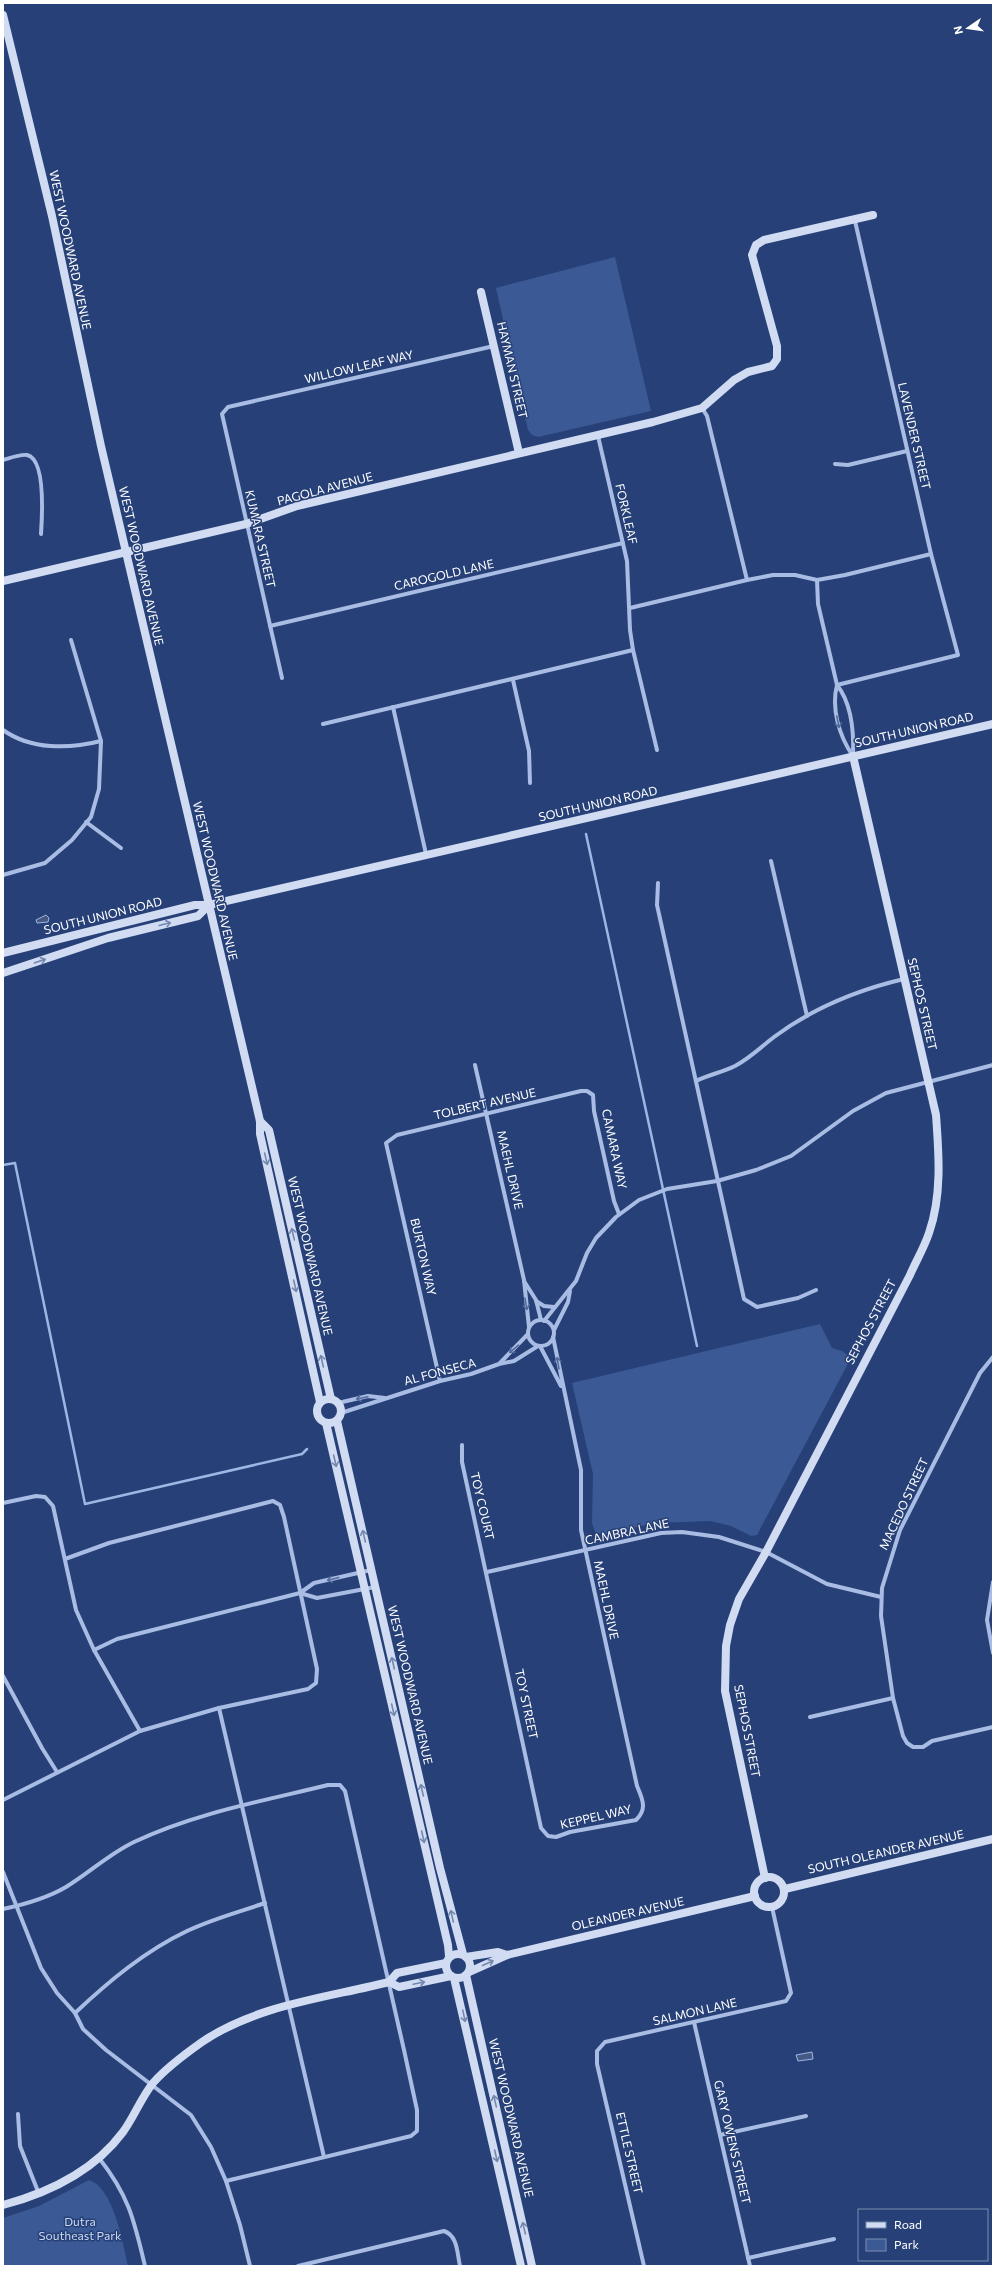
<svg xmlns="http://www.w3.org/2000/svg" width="996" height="2269" font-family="Commissioner,sans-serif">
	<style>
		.green { fill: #3a5995 }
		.water { fill: #465982; stroke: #9eb6e3 }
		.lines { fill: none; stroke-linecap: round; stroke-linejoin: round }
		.stream { stroke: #9eb6e3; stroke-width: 2.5 }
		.street { stroke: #a9bce3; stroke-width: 4 }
		.secondary { stroke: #d1dcf3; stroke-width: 8 }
		.oneway { stroke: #546c9d }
		.oneway2 { stroke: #7387af }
		.labels { text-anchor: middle; stroke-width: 3; stroke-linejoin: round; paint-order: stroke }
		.street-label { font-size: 12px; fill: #fff; stroke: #274178 }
		.park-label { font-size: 12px; fill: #cbd9f2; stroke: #274178 }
	</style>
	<rect width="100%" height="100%" fill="#274178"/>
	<!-- green -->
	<g class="green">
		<path d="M 615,257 L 651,411 L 538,437 L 532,435 L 528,430 L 496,288 Z"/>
		<path d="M 820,1324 L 832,1348 L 842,1351 L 851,1358 L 757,1535 L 751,1536 L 731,1526 L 711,1521 L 654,1523 L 604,1535 L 595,1532 L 592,1523 L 593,1474 L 572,1383 Z"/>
		<path d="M 89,2180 C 114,2188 123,2244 128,2266 L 3,2266 L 3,2218 L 39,2206 Z"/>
	</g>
	<!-- water -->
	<g class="water">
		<path d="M 46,915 L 49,918 L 48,922 L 37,923 L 36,920 Z"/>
		<path d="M 812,2052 L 813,2059 L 798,2061 L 796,2055 Z"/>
	</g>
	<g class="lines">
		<!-- stream -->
		<g class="stream">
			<path d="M 586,834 L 697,1346"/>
			<path d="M 3,1165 L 15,1163 L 85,1504 L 302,1454 L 307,1449"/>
		</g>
		<!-- street -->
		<g class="street">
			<path d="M 702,408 L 707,416 L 747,580"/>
			<path d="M 598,436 L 627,561 L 630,630 L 633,650 L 657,750"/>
			<path d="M 3,460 C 10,458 20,454 27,455 C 46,459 42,519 41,534"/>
			<path d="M 835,464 L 848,465 L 907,451"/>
			<path d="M 817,580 L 818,604 L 837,685 C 852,704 854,732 853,756"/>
			<path d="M 630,608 L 747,580 L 773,575 L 795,575 L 817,580 L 845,575 L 931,554"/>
			<path d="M 270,626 L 623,543"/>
			<path d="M 282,678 L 222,414 L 228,407 L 494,346"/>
			<path d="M 513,680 L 529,751 L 530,783"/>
			<path d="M 837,685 L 958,655 L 931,554 L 855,221"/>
			<path d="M 837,685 C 831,708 839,736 853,756"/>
			<path d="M 393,707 L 426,854"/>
			<path d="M 323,724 L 633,650"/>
			<path d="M 3,730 C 31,750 69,749 101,741"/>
			<path d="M 86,822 L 121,848"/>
			<path d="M 771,861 L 807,1016"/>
			<path d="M 3,875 L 45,863 L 72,840 L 91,817 L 99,789 L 101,741 L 71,640"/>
			<path d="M 658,883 L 657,905 L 744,1299 L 757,1307 L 798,1298 L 816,1290"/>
			<path d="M 475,1065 L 524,1280 L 529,1327"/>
			<path d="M 696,1081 C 708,1075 723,1072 735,1066 C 750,1058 761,1047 774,1037 C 813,1008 857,990 904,979"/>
			<path d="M 524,1281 L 536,1300 L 541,1320"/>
			<path d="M 536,1301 L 544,1306 L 554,1307"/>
			<circle cx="541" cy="1333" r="13"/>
			<path d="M 544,1321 L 576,1281 L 587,1253 L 596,1238 L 616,1217 L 639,1200 L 667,1189 L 717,1181 L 756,1170 L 791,1156 L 853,1111 L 886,1093 L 993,1065"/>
			<path d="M 554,1330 L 568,1302 L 570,1291"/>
			<path d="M 540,1346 L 561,1386"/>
			<path d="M 993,1357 L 980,1373 L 900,1530 L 882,1588 L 881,1616 L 893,1698 L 903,1736 L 907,1743 L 913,1747 L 923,1747 L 932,1741 L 993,1727"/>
			<path d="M 500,1363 L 528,1334"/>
			<path d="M 440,1381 L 386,1143 L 397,1135 L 581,1091 L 587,1091 L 593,1095 L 594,1111 L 614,1201 L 619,1214"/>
			<path d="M 338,1403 L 368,1396 L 385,1398"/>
			<path d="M 341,1413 L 440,1381 L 471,1374 L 499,1364 L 514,1361 L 538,1346"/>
			<path d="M 462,1445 L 462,1462 L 541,1828 L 548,1836 L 556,1837 L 570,1832 L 636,1820 C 648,1809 642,1798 637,1786 L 581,1530 L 581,1470 L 553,1337"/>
			<path d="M 3,1503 L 36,1496 L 45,1497 L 53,1506 L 76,1610 L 94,1650 L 140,1731"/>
			<path d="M 371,1570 L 314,1583 L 300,1593 L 317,1598 L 375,1587"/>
			<path d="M 487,1572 L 661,1533 L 682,1532 L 719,1537 L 766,1552 L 827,1584 L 881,1597"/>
			<path d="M 993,1582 L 987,1620 L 993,1653"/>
			<path d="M 94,1650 L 117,1639 L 300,1593"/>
			<path d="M 3,1676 L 42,1748 L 57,1772"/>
			<path d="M 219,1708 L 324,2157"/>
			<path d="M 810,1717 L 893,1698"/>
			<path d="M 3,1800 L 140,1731 L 219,1708 L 308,1689 L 316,1683 L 317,1669 L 284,1517 L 280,1505 L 273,1501 L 109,1543 L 65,1559"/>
			<path d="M 3,1872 L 41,1968 L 57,1993 L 75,2013 L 83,2029 L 106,2050 L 191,2115 L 211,2147 L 226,2181 L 240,2225 L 250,2266"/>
			<path d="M 3,1909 C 22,1905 49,1897 66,1887 C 89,1873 109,1854 134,1842 C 195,1813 263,1801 328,1785 L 340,1785 L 345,1791 L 404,2050 L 417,2110 L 417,2131 L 411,2136 L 226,2181"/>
			<path d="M 75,2013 C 109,1981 145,1951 187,1931 C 212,1919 239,1912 265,1903"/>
			<path d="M 694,2022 L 750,2266"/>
			<path d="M 18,2114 L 20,2146 L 39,2194"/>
			<path d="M 720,2135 L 806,2116"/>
			<path d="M 99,2158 C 129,2196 134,2220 145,2266"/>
			<path d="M 748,2258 L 834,2239"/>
			<path d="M 298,2266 L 444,2231 C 458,2236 457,2253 460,2266"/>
			<path d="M 644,2266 L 597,2064 L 597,2051 L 605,2042 L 786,2001 L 791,1993 L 772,1907"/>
		</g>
		<!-- secondary -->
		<g class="secondary">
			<path d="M 3,15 L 52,216 L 101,446 L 260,1121 L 260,1134 L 320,1402"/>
			<path d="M 481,292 L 519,453"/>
			<path d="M 3,581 L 246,524 L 297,506 L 653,422 L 702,408 L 734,380 L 748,372 L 772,366 L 777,359 L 777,346 L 752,255 L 756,245 L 764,240 L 873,215"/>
			<path d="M 3,953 L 195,905 L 209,905 C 470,846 732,784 993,724"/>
			<path d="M 3,973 L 108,938 L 198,916 L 209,905"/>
			<path d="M 260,1121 L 269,1130 L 331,1399"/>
			<circle cx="329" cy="1411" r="12"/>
			<path d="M 337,1421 L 440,1868 L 463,1954"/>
			<path d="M 326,1423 L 448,1945 L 449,1956"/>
			<circle cx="769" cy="1892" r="15"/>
			<path d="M 765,1878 L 725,1691 L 726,1646 L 730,1625 L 739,1599 L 766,1552 L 910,1275 C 916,1261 924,1248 929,1233 C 942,1196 939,1155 936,1115 L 853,756"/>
			<path d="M 785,1889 L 993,1839"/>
			<circle cx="458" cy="1966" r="12"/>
			<path d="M 466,1957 L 498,1952 L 507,1955"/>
			<path d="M 469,1972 L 507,1955 L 755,1896"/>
			<path d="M 466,1975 L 532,2266"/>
			<path d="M 454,1978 L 521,2266"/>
			<path d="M 389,1982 L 399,1987 L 451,1976"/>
			<path d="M 3,2205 C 48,2193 94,2171 123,2132 C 134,2117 141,2098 153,2083 C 166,2068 185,2054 202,2042 C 256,2005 326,1998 389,1982 L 397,1973 L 446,1963"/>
		</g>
	</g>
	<!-- one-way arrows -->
	<defs><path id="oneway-shaft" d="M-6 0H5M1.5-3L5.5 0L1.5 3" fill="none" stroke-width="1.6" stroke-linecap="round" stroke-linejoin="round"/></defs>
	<g class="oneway">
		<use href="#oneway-shaft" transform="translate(838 722) rotate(78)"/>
		<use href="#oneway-shaft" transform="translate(526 1304) rotate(80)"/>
		<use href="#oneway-shaft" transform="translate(514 1349) rotate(140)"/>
		<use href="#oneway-shaft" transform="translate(558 1363) rotate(-99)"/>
		<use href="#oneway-shaft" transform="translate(362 1398) rotate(168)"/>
		<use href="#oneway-shaft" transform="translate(333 1579) rotate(166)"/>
	</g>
	<g class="oneway2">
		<use href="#oneway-shaft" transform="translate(165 924) rotate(-14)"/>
		<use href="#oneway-shaft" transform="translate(40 961) rotate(-19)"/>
		<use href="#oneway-shaft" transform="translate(266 1159) rotate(77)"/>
		<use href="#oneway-shaft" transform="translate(293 1234) rotate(-103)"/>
		<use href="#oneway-shaft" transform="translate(295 1286) rotate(77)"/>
		<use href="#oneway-shaft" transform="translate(322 1361) rotate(-103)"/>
		<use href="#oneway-shaft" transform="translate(335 1461) rotate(77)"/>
		<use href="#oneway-shaft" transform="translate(364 1536) rotate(-103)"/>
		<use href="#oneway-shaft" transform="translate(393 1663) rotate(-103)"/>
		<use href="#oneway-shaft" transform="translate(393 1710) rotate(77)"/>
		<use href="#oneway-shaft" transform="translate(422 1790) rotate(-103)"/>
		<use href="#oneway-shaft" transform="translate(423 1837) rotate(77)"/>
		<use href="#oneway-shaft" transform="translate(452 1916) rotate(-103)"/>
		<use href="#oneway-shaft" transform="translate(488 1963) rotate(-24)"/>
		<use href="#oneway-shaft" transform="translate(419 1983) rotate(-12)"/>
		<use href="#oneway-shaft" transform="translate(464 2016) rotate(78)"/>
		<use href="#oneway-shaft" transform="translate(495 2101) rotate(-103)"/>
		<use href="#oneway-shaft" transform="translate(496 2156) rotate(77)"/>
		<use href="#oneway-shaft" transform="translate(524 2228) rotate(-103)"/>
	</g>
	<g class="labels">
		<!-- street labels -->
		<g class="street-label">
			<text transform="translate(70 250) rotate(78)" y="4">WEST WOODWARD AVENUE</text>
			<text transform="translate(359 367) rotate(-13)" y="4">WILLOW LEAF WAY</text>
			<text transform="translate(512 370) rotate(77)" y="4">HAYMAN STREET</text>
			<text transform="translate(914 436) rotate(77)" y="4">LAVENDER STREET</text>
			<text transform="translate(325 489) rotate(-15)" y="4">PAGOLA AVENUE</text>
			<text transform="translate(626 514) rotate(77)" y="4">FORKLEAF</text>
			<text transform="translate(260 539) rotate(77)" y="4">KUMARA STREET</text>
			<text transform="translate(141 566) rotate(77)" y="4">WEST WOODWARD AVENUE</text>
			<text transform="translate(444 575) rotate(-13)" y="4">CAROGOLD LANE</text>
			<text transform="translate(914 730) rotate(-13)" y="4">SOUTH UNION ROAD</text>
			<text transform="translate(598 804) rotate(-13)" y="4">SOUTH UNION ROAD</text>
			<text transform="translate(215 881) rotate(77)" y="4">WEST WOODWARD AVENUE</text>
			<text transform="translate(103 916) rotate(-14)" y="4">SOUTH UNION ROAD</text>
			<text transform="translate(922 1004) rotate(77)" y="4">SEPHOS STREET</text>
			<text transform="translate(485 1104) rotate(-13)" y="4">TOLBERT AVENUE</text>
			<text transform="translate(614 1149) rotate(78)" y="4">CAMARA WAY</text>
			<text transform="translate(510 1170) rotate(77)" y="4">MAEHL DRIVE</text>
			<text transform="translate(310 1256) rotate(77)" y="4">WEST WOODWARD AVENUE</text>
			<text transform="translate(423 1257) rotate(77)" y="4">BURTON WAY</text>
			<text transform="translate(871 1322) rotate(-62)" y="4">SEPHOS STREET</text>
			<text transform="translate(440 1372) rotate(-15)" y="4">AL FONSECA</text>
			<text transform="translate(904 1504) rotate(-65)" y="4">MACEDO STREET</text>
			<text transform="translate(482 1506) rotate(77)" y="4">TOY COURT</text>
			<text transform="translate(627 1532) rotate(-12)" y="4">CAMBRA LANE</text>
			<text transform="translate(606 1600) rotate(78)" y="4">MAEHL DRIVE</text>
			<text transform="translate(410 1685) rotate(77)" y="4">WEST WOODWARD AVENUE</text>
			<text transform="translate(526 1704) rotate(78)" y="4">TOY STREET</text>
			<text transform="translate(747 1731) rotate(79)" y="4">SEPHOS STREET</text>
			<text transform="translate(596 1817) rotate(-13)" y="4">KEPPEL WAY</text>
			<text transform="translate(886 1852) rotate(-13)" y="4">SOUTH OLEANDER AVENUE</text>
			<text transform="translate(628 1914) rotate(-13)" y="4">OLEANDER AVENUE</text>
			<text transform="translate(695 2012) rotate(-13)" y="4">SALMON LANE</text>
			<text transform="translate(511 2118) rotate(77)" y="4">WEST WOODWARD AVENUE</text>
			<text transform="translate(732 2142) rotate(77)" y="4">GARY OWENS STREET</text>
			<text transform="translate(629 2153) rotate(77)" y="4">ETTLE STREET</text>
		</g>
		<!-- park labels -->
		<g class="park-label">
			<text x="80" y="2226">Dutra<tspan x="80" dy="14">Southeast Park</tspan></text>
		</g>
	</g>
	<!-- border -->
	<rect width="996" height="2269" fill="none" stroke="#ffffff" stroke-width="8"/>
	<!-- legend -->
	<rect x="858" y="2209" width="130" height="52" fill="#274178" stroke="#7d8dae"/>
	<rect x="866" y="2222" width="20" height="6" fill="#d1dcf3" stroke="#7d8dae"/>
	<text x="894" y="2229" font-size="12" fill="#ffffff">Road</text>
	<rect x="866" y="2239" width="20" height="12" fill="#3a5995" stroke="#7d8dae"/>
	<text x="894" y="2249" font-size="12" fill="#ffffff">Park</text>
	<!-- north arrow -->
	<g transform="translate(968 28) rotate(257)" stroke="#274178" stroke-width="3" paint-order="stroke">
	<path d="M0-3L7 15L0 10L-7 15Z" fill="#ffffff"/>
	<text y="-6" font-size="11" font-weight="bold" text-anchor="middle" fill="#ffffff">N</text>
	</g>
</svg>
